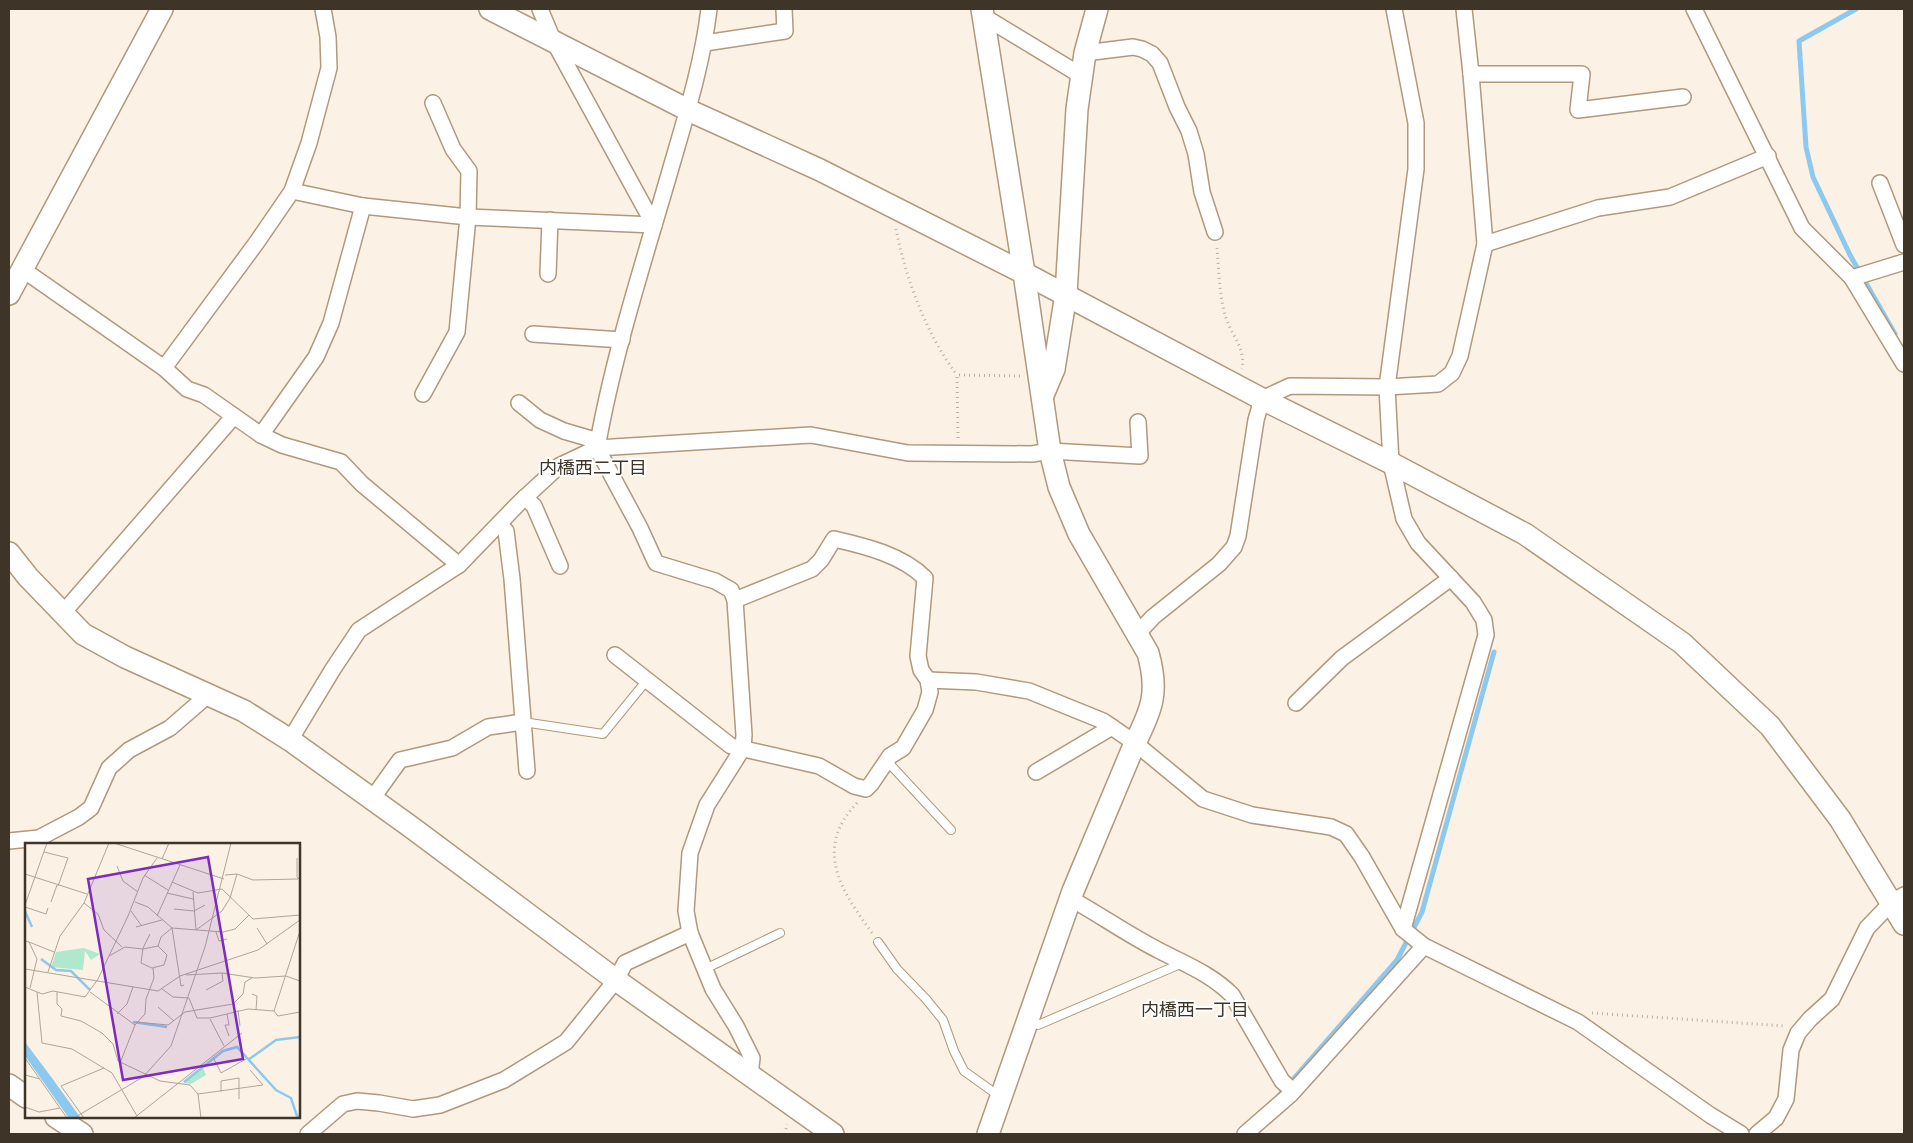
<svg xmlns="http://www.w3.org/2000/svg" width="1913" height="1143" font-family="Rubik,'Noto Sans JP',sans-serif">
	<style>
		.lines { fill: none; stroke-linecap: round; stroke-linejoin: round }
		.stream { stroke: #8dc9ee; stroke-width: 5 }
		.lane-casing { stroke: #b0997c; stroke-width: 10 }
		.street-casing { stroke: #b0997c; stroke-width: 18 }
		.secondary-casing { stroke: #b0997c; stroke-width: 24 }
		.path { stroke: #b9b0a3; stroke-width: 3; stroke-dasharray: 1 4; stroke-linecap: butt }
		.lane { stroke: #fff; stroke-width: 8 }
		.street { stroke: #fff; stroke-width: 15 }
		.secondary { stroke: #fff; stroke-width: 21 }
		.labels { text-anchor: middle; stroke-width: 4; stroke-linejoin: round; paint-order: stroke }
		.neighbourhood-label { font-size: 18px; fill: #3e3428; stroke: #fff }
		.inset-river { fill: none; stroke: #8dc9ee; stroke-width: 2.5 }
		.inset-road { fill: none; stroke: #afa699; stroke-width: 1 }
		.view { fill: #7b2cbf; fill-opacity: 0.15; stroke: #7b2cbf; stroke-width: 2.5 }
		.inset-edge { fill: none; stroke: #3e3428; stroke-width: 2.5 }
	</style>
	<rect width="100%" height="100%" fill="#fbf2e5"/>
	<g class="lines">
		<!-- stream -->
		<g class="stream">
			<path d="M 1856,9 L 1799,41 L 1806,147 L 1813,177 L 1850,255 L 1895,334"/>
			<path d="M 1277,1098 L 1397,960 L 1422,912 L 1494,652"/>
		</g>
		<!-- lane casing -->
		<g class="lane-casing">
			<g id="lane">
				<path d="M 523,722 L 603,734 L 647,680"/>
				<path d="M 887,761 L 951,830"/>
				<path d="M 878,942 L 897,969 L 926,999 L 943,1020 L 954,1051 L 964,1071 L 999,1096"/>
				<path d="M 705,969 L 780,933"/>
				<path d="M 1029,1022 L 1038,1025 L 1178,965 L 1181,961"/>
			</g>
		</g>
		<!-- street casing -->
		<g class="street-casing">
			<g id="street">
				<path d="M 540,9 L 553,40 L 654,225"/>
				<path d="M 709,9 C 702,67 684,122 668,178 C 642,267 613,357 597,448 L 640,528 L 656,563 L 715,581 L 731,590 L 735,600 L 744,735 L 743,748 L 707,805 L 690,853 L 686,911 L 690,933 L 713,989 L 736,1026 L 752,1058 L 750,1075"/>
				<path d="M 1394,9 L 1416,123 L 1416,169 L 1387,387 L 1391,463 L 1404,519 L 1418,543 L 1473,602 L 1484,620 L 1486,635 L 1403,929"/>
				<path d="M 1694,9 L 1802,228 L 1852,278 L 1904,364"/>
				<path d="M 983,16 L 1082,76"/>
				<path d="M 705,43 L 785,31 L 784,9"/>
				<path d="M 1085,53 L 1133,47 L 1142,49 L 1152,54 L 1160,63 L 1177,107 L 1189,131 L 1196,154 L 1202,192 L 1215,232"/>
				<path d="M 1471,74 L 1582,74 L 1578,110 L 1683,97"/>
				<path d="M 1880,183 L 1904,245"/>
				<path d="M 292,191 L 363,206 L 468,217 L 654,225"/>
				<path d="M 1485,244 L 1598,208 L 1670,197 L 1768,156"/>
				<path d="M 22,269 L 164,368 L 187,389 L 204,395 L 261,435 L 282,445 L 341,462 L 362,484 L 459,565"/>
				<path d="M 548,274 L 550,220"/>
				<path d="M 1852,278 L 1904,262"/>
				<path d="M 533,334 L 622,340"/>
				<path d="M 164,368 L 257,242 L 292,191 L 309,143 L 329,68 L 328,37 L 323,9"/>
				<path d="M 423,394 L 457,332 L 468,217 L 469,171 L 453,149 L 433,103"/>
				<path d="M 519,403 L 540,420 L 564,431 L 598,441"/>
				<path d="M 261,435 L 316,357 L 331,323 L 363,206"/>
				<path d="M 525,497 L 534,506 L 560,566"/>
				<path d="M 499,524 L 506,531 L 512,579 L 527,771"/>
				<path d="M 62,614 L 234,416"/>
				<path d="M 1138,633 L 1153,617 L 1219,564 L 1234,547 L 1238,536 L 1256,420 L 1262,399 L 1290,386 L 1387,387 L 1438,384 L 1452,373 L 1460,356 L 1485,244 L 1471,74 L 1464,9"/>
				<path d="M 615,655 L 731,746 L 819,766 L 854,786 L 866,789 L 871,784 L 890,756 L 903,748 L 925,710 L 930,692 L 928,680 L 921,670 L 918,656 L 925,578 C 902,555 865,546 834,539 L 821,560 L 812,569 L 735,600"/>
				<path d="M 928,680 L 976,682 L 1029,691 L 1103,721 L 1135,743 L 1203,799 L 1252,815 L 1331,827 L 1346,834 L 1362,857 L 1403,929 L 1424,946 L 1578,1022 L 1710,1115 L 1741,1134"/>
				<path d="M 1296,703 L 1342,658 L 1451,578"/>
				<path d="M 290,740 L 333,669 L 359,630 L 459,565 L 519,503 L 559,466 L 597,448 L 811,435 L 908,453 L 1032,454 L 1050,451 L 1140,456 L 1138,422"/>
				<path d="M 1036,772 L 1112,727"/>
				<path d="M 372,799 L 400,760 L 452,748 L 488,727 L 523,722"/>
				<path d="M 9,841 L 39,838 L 79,817 L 91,808 L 109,768 L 129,750 L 170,728 L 208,695"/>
				<path d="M 1070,900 L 1080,904 C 1106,919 1132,937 1160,951 C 1185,964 1211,974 1232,995 L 1282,1081 L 1293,1091"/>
				<path d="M 308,1134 L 343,1104 L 357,1101 L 379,1103 L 413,1109 L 440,1105 L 504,1080 L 566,1042 L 616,980 L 625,963 L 690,933"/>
				<path d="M 1245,1134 L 1291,1094 L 1424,946"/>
				<path d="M 1757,1134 L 1776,1118 L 1786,1099 L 1791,1050 L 1798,1033 L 1810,1019 L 1832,999 L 1867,928 L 1892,902 L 1904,895"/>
			</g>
		</g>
		<!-- secondary casing -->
		<g class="secondary-casing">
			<g id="secondary">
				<path d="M 490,9 L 688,110 L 820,170 L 1024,273 L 1262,399 L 1391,463 L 1525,534 L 1682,643 L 1770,726 L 1840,819 L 1904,924"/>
				<path d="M 982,9 L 1024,273 L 1050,451 L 1059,487 L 1079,534 L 1148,653 C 1159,692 1152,709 1135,743 L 1073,891 L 988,1134"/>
				<path d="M 9,294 L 162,9"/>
				<path d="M 1043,395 L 1054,369 L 1066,294 L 1077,109 L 1085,53 L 1097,9"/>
				<path d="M 9,553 L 28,577 L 83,634 L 125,657 L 244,711 L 290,740 L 411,827 L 616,980 L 833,1134"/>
				<path d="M 9,1085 L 26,1097"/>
				<path d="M 56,1117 L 82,1134"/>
			</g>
		</g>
		<!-- path -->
		<g class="path">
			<path d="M 896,229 C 906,279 926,334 957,375"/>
			<path d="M 1217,248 C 1219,270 1219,296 1226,318 C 1232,336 1246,349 1242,369"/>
			<path d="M 958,438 L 957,375 L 1021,376"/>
			<path d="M 857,803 C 813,849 841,890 872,933"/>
			<path d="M 1592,1013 L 1785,1026"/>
			<path d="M 785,1134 L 787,1124"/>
		</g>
		<!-- lane -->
		<use href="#lane" class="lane"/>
		<!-- street -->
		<use href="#street" class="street"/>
		<!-- secondary -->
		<use href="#secondary" class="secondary"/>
	</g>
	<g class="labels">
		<!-- neighbourhood labels -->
		<g class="neighbourhood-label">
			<text x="593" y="474">内橋西二丁目</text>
			<text x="1195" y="1016">内橋西一丁目</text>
		</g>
	</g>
	<!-- overview -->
	<g transform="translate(25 843)">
		<rect width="275" height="275" fill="#fbf2e5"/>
		<path d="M 59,105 L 75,111 L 66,117 L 60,108 L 58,127 L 26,124 L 31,109 ZM 178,225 L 181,232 L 166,241 L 159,240 Z" fill="#b0e8cd"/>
		<path d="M 0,199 L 27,235 L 55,274 L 43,274 L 0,213 Z" fill="#8dc9ee"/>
		<path class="inset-river" d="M 0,68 L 7,84M 16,116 L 31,127 L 46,128 L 65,147M 108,179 L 142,184M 223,217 L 251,197 L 275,194M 159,239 L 198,208 L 212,204 L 251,247 L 266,255 L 272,273 L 275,274"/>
		<path class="inset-road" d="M 89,0 L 199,36M 19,9 L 43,15 L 33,43M 272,15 L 272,34 L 275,37M 137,16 L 144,0M 92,23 L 98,38 L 113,49M 0,31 L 62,51M 212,31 L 228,37 L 273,36M 119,32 L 143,47M 147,39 L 173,50 L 197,46 L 228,76 L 275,72M 168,49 L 171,87M 142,50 L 168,56M 26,59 L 32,42M 110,59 L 123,64 L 147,85 L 156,143 L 159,142M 59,60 L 73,71 L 79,87 L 97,104M 0,62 L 22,0M 0,64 L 21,71 L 23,65M 149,66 L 169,68 L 180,62M 106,68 L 116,82M 132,73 L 155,22M 111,84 L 137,77M 232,85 L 242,101M 171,87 L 197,68 L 205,55 L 212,31 L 200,32M 275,88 L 249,168 L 253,173 L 275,169M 191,89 L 194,98 L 202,96M 125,91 L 118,105 L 116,120 L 127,125 L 139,122 L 142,112 L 133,103M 0,98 L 4,99 L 12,116 L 5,145M 4,99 L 29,109M 84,113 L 100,104 L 118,106 L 133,103 L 136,94 L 147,85 L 198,89 L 210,86 L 224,72M 0,126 L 133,148 L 155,133 L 233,107 L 275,77M 23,129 L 35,93 L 59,60 L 84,0M 161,132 L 197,130 L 230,135 L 261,133 L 275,138M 0,144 L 17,151 L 28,148 L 60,154 L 73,136 L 103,73 L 118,35 L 132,15M 137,146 L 148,154 L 164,155 L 172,175 L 185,175 L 223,166 L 249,168M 181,147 L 198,138 L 197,130M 12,149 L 17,200 L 47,206 L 87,230 L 112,273M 32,149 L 32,161 L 37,166 L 36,173 L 56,178 L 77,190 L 88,201 L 93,218 L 135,238 L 165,242 L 173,251 L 238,242 L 225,227M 65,149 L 110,182M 227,151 L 232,153 L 231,167M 133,164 L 149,178M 213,167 L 215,183M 92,171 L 102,161 L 108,144M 202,171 L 204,182 L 200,182 L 204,193M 185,176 L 199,203M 111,179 L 143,182 L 160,169 L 208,161 L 218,151 L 220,139 L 227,135M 188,214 L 196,230 L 221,216M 0,215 L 42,275M 95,220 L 110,182 L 120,171 L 121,156 L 129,135 L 128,125M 0,232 L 15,236M 196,249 L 196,238 L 214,235 L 214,256M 173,251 L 176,275M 0,264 L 14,269 L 35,265M 49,275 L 118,234 L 146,203 L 180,104 L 206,0M 59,275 L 36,243 L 79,225M 109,275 L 217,190"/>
		<path class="view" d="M 183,14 L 218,216 L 98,237 L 63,36 Z"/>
		<rect width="275" height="275" class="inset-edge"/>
	</g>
	<!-- border -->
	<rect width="1913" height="1143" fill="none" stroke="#3e3428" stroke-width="20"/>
</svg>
